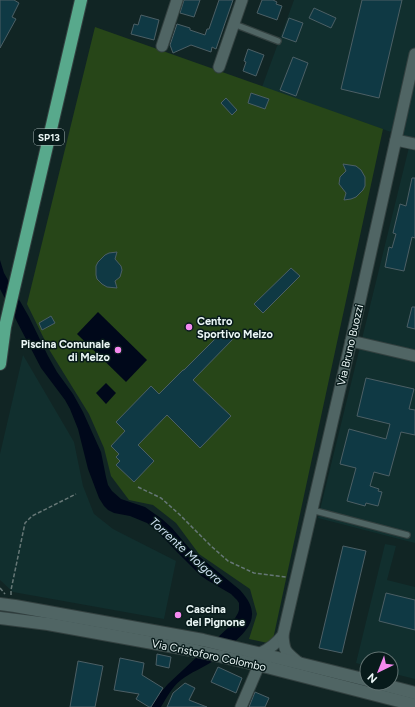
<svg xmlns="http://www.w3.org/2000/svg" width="415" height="707" font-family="Figtree,sans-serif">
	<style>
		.built { fill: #112f2e }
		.green { fill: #274618 }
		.water { fill: #00081a }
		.building { fill: #0f3944; stroke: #4c5f65 }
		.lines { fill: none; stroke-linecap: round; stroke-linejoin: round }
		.lane-casing { stroke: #334140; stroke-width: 8 }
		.street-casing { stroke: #334140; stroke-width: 13 }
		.secondary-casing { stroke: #334140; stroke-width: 14 }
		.primary-casing { stroke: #334140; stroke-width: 14 }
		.path { stroke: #667776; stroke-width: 1.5; stroke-dasharray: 4 2; stroke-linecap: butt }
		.lane { stroke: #506564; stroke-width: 5.5 }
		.street { stroke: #506564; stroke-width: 11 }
		.secondary { stroke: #506564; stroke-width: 12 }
		.primary { stroke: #58a98c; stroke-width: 12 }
		.poi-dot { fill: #f589ef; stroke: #081b1b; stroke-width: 1.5 }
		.labels { text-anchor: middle; stroke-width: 3; stroke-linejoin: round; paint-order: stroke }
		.shield { fill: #081b1b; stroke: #a6b4b4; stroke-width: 1 }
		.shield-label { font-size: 10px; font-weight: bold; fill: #eaf6f5 }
		.poi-label { font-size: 11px; font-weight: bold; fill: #eaf6f5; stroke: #081b1b; text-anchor: start }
		.street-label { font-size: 11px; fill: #eaf6f5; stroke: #081b1b }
		.water-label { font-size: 12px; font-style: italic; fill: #cfe1f3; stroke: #081b1b }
	</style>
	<rect width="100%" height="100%" fill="#112524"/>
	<!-- built -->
	<g class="built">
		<path d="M 294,0 L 415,0 L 415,543 L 318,518 L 411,139 L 262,87 Z"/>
		<path d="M 23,355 L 74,442 L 83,486 L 94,514 L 113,529 L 176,561 L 164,619 L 13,592 L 0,580 L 0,454 Z"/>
		<path d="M 385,544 L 396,546 L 387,580 L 415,587 L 415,679 L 391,673 L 391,659 L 367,659 L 367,666 L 356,663 Z"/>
	</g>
	<!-- green -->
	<path class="green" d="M 95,27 L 383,129 L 272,644 L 249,639 L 257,614 L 250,589 L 199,554 L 176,523 L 153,505 L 129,500 L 111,476 L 104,448 L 89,414 L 50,351 L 27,304 Z"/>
	<!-- water -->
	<g class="water">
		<path d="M 0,260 L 4,273 L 29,317 L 48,356 L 57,372 L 73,394 L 83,412 L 101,452 L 106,477 L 108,485 L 112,491 L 121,499 L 145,507 L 162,519 L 172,528 L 189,548 L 240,590 C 262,614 251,628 230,646 C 224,651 219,657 213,661 C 203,668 191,672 181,680 C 172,687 167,697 161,707 L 151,707 L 160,693 L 168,684 L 231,625 L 238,613 L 239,610 L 239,603 L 237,600 L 231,594 L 207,580 L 200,575 L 177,552 L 157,531 L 147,523 L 130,516 L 114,513 L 108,510 L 104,506 L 99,498 L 88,469 L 78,429 L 70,409 L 65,400 L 41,368 L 0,289 Z"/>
		<path d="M 98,312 L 147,360 L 126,382 L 77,334 Z"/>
		<path d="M 106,383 L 116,393 L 106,404 L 96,393 Z"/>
	</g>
	<!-- building -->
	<g class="building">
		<path d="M 0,0 L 14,0 L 19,3 L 12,17 L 16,19 L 0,48 Z"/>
		<path d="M 184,0 L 200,0 L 194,17 L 180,13 Z"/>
		<path d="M 219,0 L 233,0 L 216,49 L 212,47 L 211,52 L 191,45 L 173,53 L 170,45 L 177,24 L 190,28 L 190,30 L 205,35 L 207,29 L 209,29 Z"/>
		<path d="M 262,0 L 273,0 L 277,2 L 276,4 L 282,6 L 277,20 L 257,13 Z"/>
		<path d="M 362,0 L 402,0 L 379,98 L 341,89 Z"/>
		<path d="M 314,8 L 336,18 L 331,28 L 309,18 Z"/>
		<path d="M 141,15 L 159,20 L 154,40 L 131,34 L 134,24 L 138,25 Z"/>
		<path d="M 289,18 L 303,23 L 296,42 L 282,37 Z"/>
		<path d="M 248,49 L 264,55 L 256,76 L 243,71 L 246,62 L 244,61 Z"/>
		<path d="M 293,57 L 308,63 L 296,96 L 280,90 Z"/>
		<path d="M 251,93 L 269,99 L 265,109 L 248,103 Z"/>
		<path d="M 226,98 L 237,110 L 232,115 L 221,103 Z"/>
		<path d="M 343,164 L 356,166 L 361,170 L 365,177 L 365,186 L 363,190 L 356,197 L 351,199 L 344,200 L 346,193 L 339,184 L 340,177 L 346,171 Z"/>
		<path d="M 412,178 L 415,178 L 415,238 L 412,237 L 404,271 L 385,267 L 389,247 L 392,248 L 396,234 L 393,233 L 400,204 L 406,206 Z"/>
		<path d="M 117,252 L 115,259 L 121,266 L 122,270 L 120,277 L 115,281 L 117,288 L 107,287 L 102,284 L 97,279 L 96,275 L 96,266 L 98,262 L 105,255 L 109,253 Z"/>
		<path d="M 291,268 L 300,276 L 263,313 L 254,304 Z"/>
		<path d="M 412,307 L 415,307 L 415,329 L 407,327 Z"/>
		<path d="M 51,316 L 55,323 L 42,330 L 39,323 Z"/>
		<path d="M 224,330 L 233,339 L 193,380 L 231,416 L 200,448 L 167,415 L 138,445 L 154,461 L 134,482 L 116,465 L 120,461 L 116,457 L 119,454 L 111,446 L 125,431 L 116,422 L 151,386 L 159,394 L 183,370 L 184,370 Z"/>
		<path d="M 366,378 L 414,389 L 409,409 L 415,410 L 415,435 L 401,432 L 389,476 L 374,472 L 370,486 L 379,489 L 378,491 L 382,492 L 378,506 L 366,503 L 365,506 L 347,501 L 356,468 L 340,464 L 349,429 L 386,439 L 390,424 L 357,416 Z"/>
		<path d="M 343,546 L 366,551 L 342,653 L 319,648 Z"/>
		<path d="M 386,593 L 415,600 L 415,630 L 379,621 Z"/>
		<path d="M 157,654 L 171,657 L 169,668 L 156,665 Z"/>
		<path d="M 120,658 L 144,663 L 142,675 L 163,688 L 151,707 L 149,707 L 136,699 L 139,694 L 114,690 Z"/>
		<path d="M 78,661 L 103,666 L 95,707 L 70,707 Z"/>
		<path d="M 218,667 L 242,678 L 236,693 L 211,682 Z"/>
		<path d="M 185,683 L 195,688 L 189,700 L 207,707 L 167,707 L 173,693 Z"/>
		<path d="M 255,692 L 269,698 L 265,707 L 249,707 Z"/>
	</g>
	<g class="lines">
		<!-- lane casing -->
		<g class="lane-casing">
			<g id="lane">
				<path d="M 234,24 L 278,41"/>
				<path d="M 312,510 L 407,535"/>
			</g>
		</g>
		<!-- street casing -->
		<g class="street-casing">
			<g id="street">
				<path d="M 162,46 L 177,0"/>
				<path d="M 219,67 L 242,0"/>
				<path d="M 396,140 L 415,144"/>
				<path d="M 351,341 L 415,356"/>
				<path d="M 260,653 C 270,649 276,644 283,635"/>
				<path d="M 298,662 C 286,652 284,652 283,635 L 351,341 L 415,54"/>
				<path d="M 241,707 L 259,665"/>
			</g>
		</g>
		<!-- secondary casing -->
		<g class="secondary-casing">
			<g id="secondary">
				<path d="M 0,604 L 15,606 L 203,640 L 278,658 L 367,680"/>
				<path d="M 0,618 L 48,624 L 197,651 L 259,665 L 415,705"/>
				<path d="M 377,683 L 415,693"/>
			</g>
		</g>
		<!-- primary casing -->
		<g class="primary-casing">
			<path id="primary" d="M 0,364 L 5,327 L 81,0"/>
		</g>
		<!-- path -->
		<g class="path">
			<path d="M 138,487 L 161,498 L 179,514 L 211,546 L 228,561 L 254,573 L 286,577"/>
			<path d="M 0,588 L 5,594"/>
			<path d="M 11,595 L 11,590 L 25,523 L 32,516 L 76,494"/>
		</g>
		<!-- lane -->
		<use href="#lane" class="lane"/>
		<!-- street -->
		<use href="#street" class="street"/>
		<!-- secondary -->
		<use href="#secondary" class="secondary"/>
		<!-- primary -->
		<use href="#primary" class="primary"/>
	</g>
	<!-- markers -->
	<g class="poi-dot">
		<circle cx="189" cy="327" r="4"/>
		<circle cx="118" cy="350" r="4"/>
		<circle cx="178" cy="615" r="4"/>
	</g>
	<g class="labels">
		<!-- shield labels -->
		<rect class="shield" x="34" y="129" width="30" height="16" rx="3"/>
		<g class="shield-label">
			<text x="49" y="141">SP13</text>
		</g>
		<!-- poi labels -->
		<g class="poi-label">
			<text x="197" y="325">Centro<tspan x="197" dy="13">Sportivo Melzo</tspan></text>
			<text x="110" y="348" text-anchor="end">Piscina Comunale<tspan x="110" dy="13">di Melzo</tspan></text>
			<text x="186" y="613">Cascina<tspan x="186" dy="13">del Pignone</tspan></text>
		</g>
		<!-- street labels -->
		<g class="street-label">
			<text transform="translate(350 345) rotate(-77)" y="4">Via Bruno Buozzi</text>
			<text transform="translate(209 655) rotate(12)" y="4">Via Cristoforo Colombo</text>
		</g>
		<!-- water labels -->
		<g class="water-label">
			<text transform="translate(186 551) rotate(42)" y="4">Torrente Molgora</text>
		</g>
	</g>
	<!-- north arrow -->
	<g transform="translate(379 671) rotate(223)"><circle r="19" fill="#081b1b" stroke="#627372"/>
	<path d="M0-3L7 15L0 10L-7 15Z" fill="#f589ef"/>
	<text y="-6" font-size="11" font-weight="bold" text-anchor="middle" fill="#eaf6f5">N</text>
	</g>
</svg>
